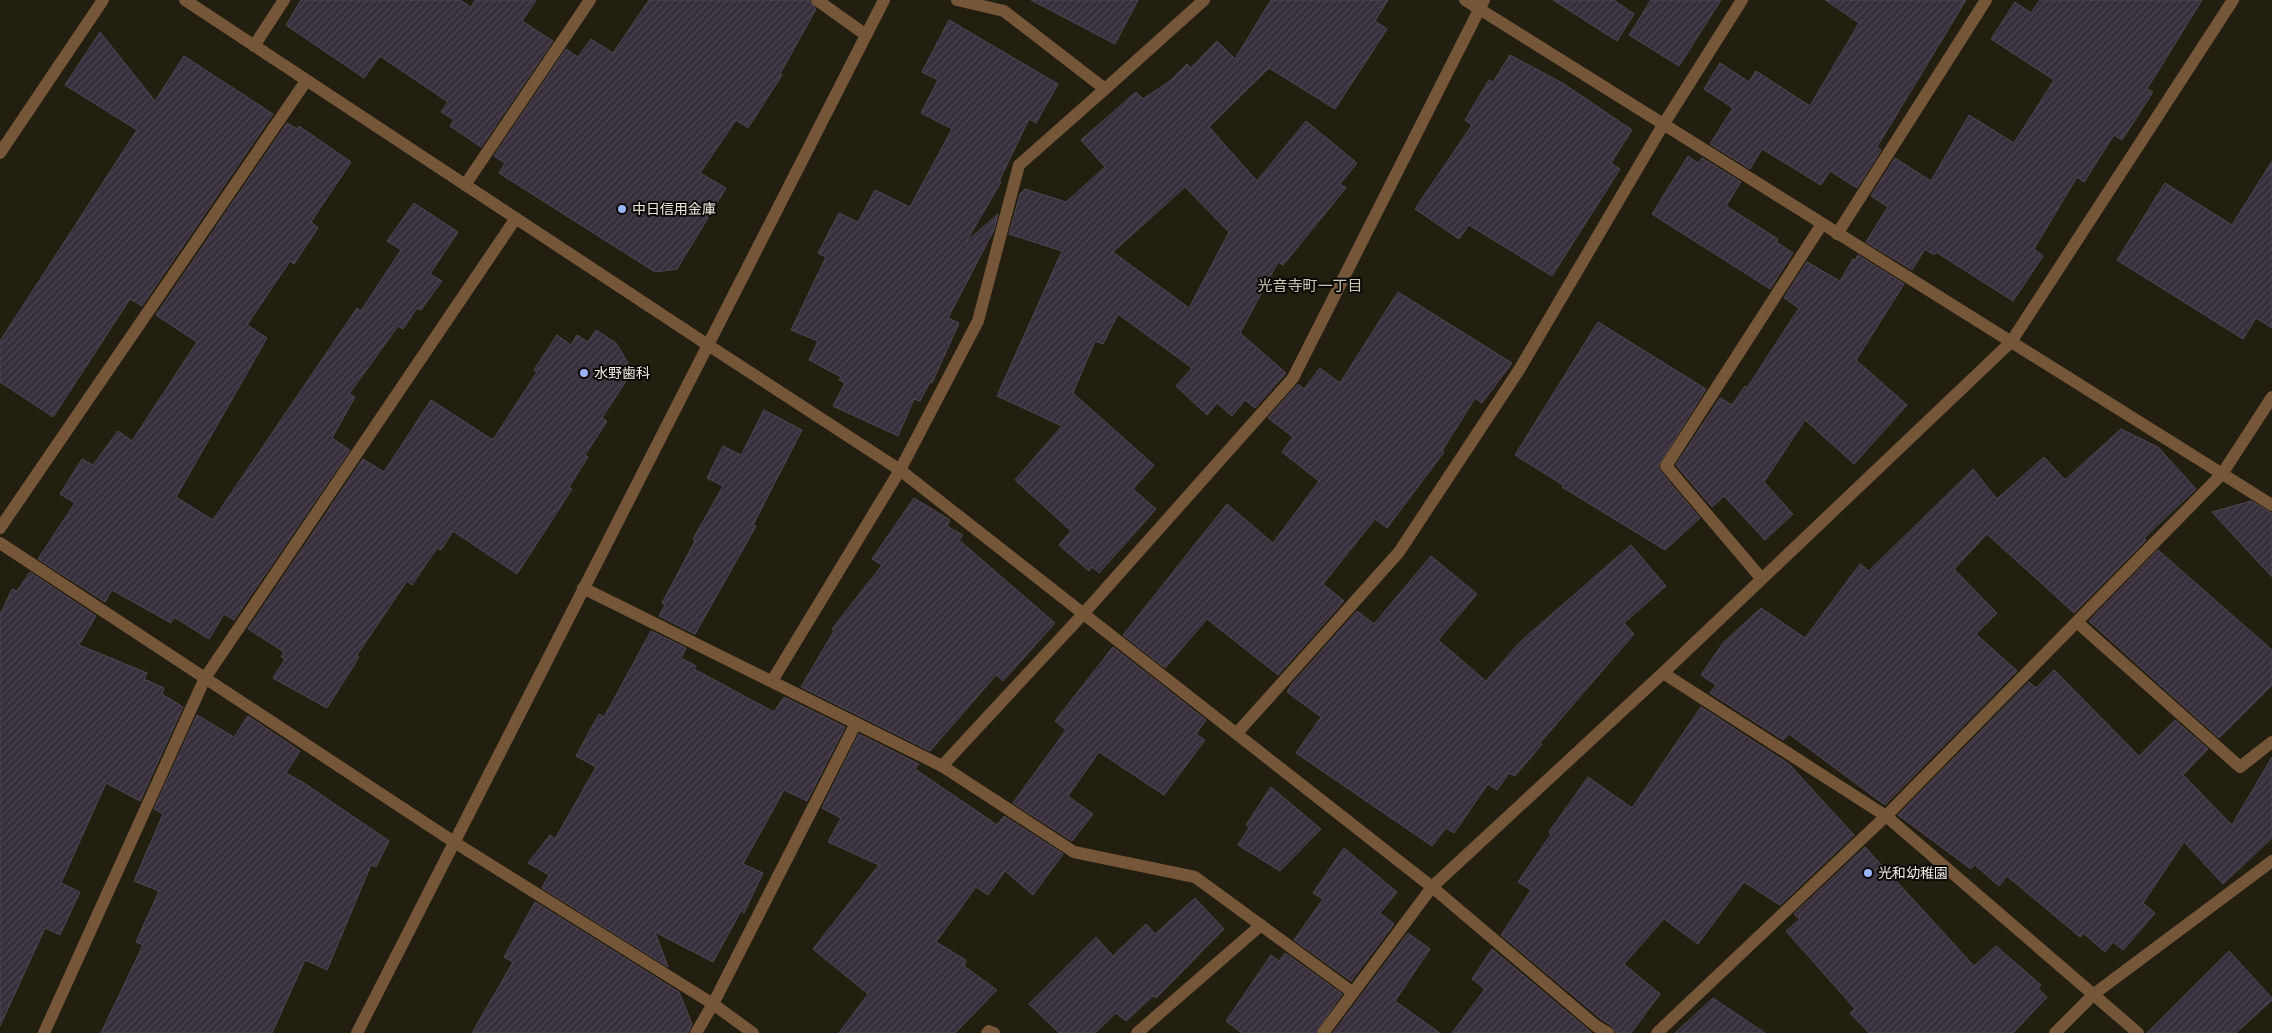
<svg xmlns="http://www.w3.org/2000/svg" width="2272" height="1033" font-family="'Public Sans','Noto Sans JP',sans-serif">
	<style>
		.building { fill: url(#building-hatch); stroke: #4f4654; fill-rule: evenodd }
		.lines { fill: none; stroke-linecap: round; stroke-linejoin: round }
		.minor { stroke: #755639; stroke-width: 12 }
		.tertiary { stroke: #755639; stroke-width: 12 }
		.poi-dot { fill: #9cb4fd; stroke: #0a0804; stroke-width: 2 }
		.labels { text-anchor: middle; stroke-width: 4; stroke-linejoin: round; paint-order: stroke }
		.poi-label { font-size: 14px; fill: #efece3; stroke: #0a0804; text-anchor: start }
		.neighbourhood-label { font-size: 15px; fill: #cdc7b5; stroke: #0a0804 }
	</style>
	<defs>
		<pattern id="building-hatch" width="6" height="6" patternUnits="userSpaceOnUse" patternTransform="scale(1.25)"><rect width="6" height="6" fill="#382f3c"/><path d="M-1 1l2-2M0 6l6-6M5 7l2-2" fill="none" stroke="#4b434f"/></pattern>
	</defs>
	<rect width="100%" height="100%" fill="#221e10"/>
	<!-- building -->
	<g class="building">
		<path d="M 301,0 L 460,0 L 471,7 L 475,0 L 536,0 L 522,21 L 553,41 L 481,147 L 450,126 L 454,120 L 441,112 L 448,102 L 380,56 L 364,78 L 286,25 Z"/>
		<path d="M 649,0 L 809,0 L 816,9 L 780,74 L 782,75 L 748,128 L 736,120 L 700,173 L 726,188 L 677,269 L 655,272 L 499,173 L 505,163 L 494,156 L 566,49 L 578,57 L 591,39 L 613,53 Z"/>
		<path d="M 1031,0 L 1138,0 L 1115,44 Z"/>
		<path d="M 1271,0 L 1388,0 L 1375,21 L 1387,29 L 1335,109 L 1269,68 L 1209,127 L 1257,181 L 1306,121 L 1357,163 L 1340,184 L 1346,188 L 1283,265 L 1278,262 L 1240,333 L 1286,373 L 1255,408 L 1245,400 L 1232,416 L 1217,403 L 1207,415 L 1176,386 L 1192,368 L 1118,314 L 1103,344 L 1095,341 L 1073,393 L 1154,465 L 1133,489 L 1156,509 L 1099,573 L 1092,567 L 1089,571 L 1059,545 L 1071,531 L 1015,480 L 1062,426 L 997,396 L 1062,251 L 1009,234 L 1020,194 L 1025,189 L 1066,202 L 1105,167 L 1081,140 L 1136,92 L 1143,99 L 1170,81 L 1187,64 L 1191,68 L 1217,41 L 1235,59 ZM 1185,187 L 1229,232 L 1189,308 L 1113,252 Z"/>
		<path d="M 1553,0 L 1614,0 L 1634,14 L 1617,41 Z"/>
		<path d="M 1651,0 L 1721,0 L 1679,66 L 1629,35 Z"/>
		<path d="M 1825,0 L 1966,0 L 1877,147 L 1881,150 L 1857,188 L 1830,171 L 1821,185 L 1762,149 L 1750,169 L 1710,144 L 1733,108 L 1704,89 L 1720,63 L 1749,82 L 1756,71 L 1810,106 L 1859,23 Z"/>
		<path d="M 2040,0 L 2202,0 L 2147,89 L 2153,92 L 2122,140 L 2114,135 L 2084,182 L 2077,177 L 2034,249 L 2043,256 L 2013,301 L 1936,252 L 1934,255 L 1925,249 L 1912,270 L 1866,242 L 1888,207 L 1871,196 L 1895,158 L 1931,181 L 1969,115 L 2014,143 L 2054,80 L 1991,39 L 2015,2 L 2031,13 Z"/>
		<path d="M 949,20 L 1058,84 L 1036,123 L 1029,119 L 999,181 L 1001,182 L 966,242 L 998,214 L 994,230 L 948,318 L 959,323 L 932,383 L 930,382 L 920,401 L 914,399 L 898,436 L 833,406 L 845,383 L 839,380 L 841,377 L 809,360 L 818,341 L 791,330 L 826,257 L 818,253 L 839,213 L 858,222 L 875,190 L 910,207 L 952,129 L 921,113 L 938,80 L 922,72 Z"/>
		<path d="M 100,32 L 155,101 L 184,56 L 273,114 L 142,306 L 130,299 L 53,417 L 0,382 L 0,341 L 137,130 L 65,85 Z"/>
		<path d="M 1510,55 L 1564,84 L 1632,130 L 1611,163 L 1620,169 L 1552,276 L 1469,225 L 1459,239 L 1415,209 L 1472,125 L 1465,120 L 1489,80 L 1493,82 Z"/>
		<path d="M 287,123 L 297,129 L 299,126 L 351,162 L 311,222 L 318,228 L 294,264 L 290,261 L 247,325 L 267,338 L 176,497 L 213,520 L 357,308 L 361,311 L 401,250 L 387,241 L 414,203 L 458,232 L 430,274 L 442,281 L 421,310 L 417,308 L 403,329 L 398,326 L 349,394 L 355,397 L 332,438 L 350,450 L 234,620 L 224,614 L 209,639 L 174,617 L 171,623 L 112,590 L 105,602 L 38,559 L 75,503 L 60,494 L 82,459 L 93,465 L 118,431 L 132,441 L 197,342 L 156,315 Z"/>
		<path d="M 1688,156 L 1698,163 L 1702,158 L 1741,182 L 1726,206 L 1778,239 L 1776,242 L 1793,253 L 1770,289 L 1652,214 Z"/>
		<path d="M 2272,161 L 2272,328 L 2256,318 L 2243,339 L 2117,260 L 2165,183 L 2232,225 Z"/>
		<path d="M 1858,255 L 1904,284 L 1856,360 L 1907,405 L 1854,464 L 1805,420 L 1764,482 L 1793,514 L 1765,540 L 1724,496 L 1712,507 L 1676,465 L 1720,398 L 1732,405 L 1745,386 L 1747,388 L 1799,308 L 1784,298 L 1807,262 L 1840,281 L 1853,259 L 1855,260 Z"/>
		<path d="M 1398,292 L 1512,363 L 1482,403 L 1475,398 L 1442,451 L 1444,452 L 1387,528 L 1375,519 L 1323,584 L 1344,601 L 1278,675 L 1207,619 L 1165,668 L 1123,635 L 1227,504 L 1273,543 L 1319,481 L 1282,452 L 1293,437 L 1268,418 L 1298,384 L 1304,389 L 1320,368 L 1340,383 Z"/>
		<path d="M 1598,322 L 1706,389 L 1658,466 L 1660,471 L 1700,518 L 1665,550 L 1562,487 L 1563,485 L 1515,455 Z"/>
		<path d="M 596,330 L 616,343 L 629,365 L 629,376 L 602,418 L 607,421 L 585,455 L 588,457 L 569,487 L 572,489 L 517,574 L 453,531 L 441,550 L 437,548 L 412,585 L 407,581 L 357,655 L 359,657 L 327,708 L 273,678 L 285,659 L 281,657 L 284,652 L 248,629 L 363,459 L 384,472 L 431,400 L 493,440 L 537,372 L 534,370 L 557,335 L 571,345 L 577,335 L 588,342 Z"/>
		<path d="M 764,410 L 802,430 L 753,525 L 756,526 L 695,634 L 659,616 L 665,605 L 662,603 L 695,541 L 693,539 L 723,486 L 707,478 L 723,446 L 741,455 Z"/>
		<path d="M 2121,429 L 2158,447 L 2196,489 L 2144,538 L 2146,540 L 2074,613 L 1987,534 L 1954,569 L 1997,613 L 1976,634 L 2017,671 L 1885,805 L 1789,734 L 1783,740 L 1710,693 L 1716,685 L 1701,675 L 1723,643 L 1761,608 L 1805,638 L 1860,564 L 1869,571 L 1973,469 L 1997,499 L 2044,457 L 2065,480 Z"/>
		<path d="M 914,498 L 950,520 L 947,526 L 963,535 L 959,540 L 1055,623 L 1003,681 L 996,675 L 930,751 L 801,687 L 834,631 L 832,629 L 882,565 L 872,559 Z"/>
		<path d="M 2251,501 L 2272,513 L 2272,577 L 2212,512 Z"/>
		<path d="M 1631,545 L 1666,586 L 1624,623 L 1634,634 L 1540,743 L 1542,744 L 1515,776 L 1509,773 L 1497,790 L 1488,784 L 1454,833 L 1446,828 L 1432,846 L 1296,753 L 1321,717 L 1287,692 L 1291,685 L 1357,611 L 1374,624 L 1431,556 L 1477,594 L 1438,640 L 1486,681 L 1520,642 Z"/>
		<path d="M 2158,550 L 2272,650 L 2272,685 L 2219,738 L 2089,621 Z"/>
		<path d="M 30,572 L 96,616 L 79,645 L 147,673 L 144,679 L 164,688 L 162,694 L 183,707 L 140,801 L 106,783 L 61,883 L 80,892 L 60,935 L 45,928 L 0,1026 L 0,615 L 12,589 L 17,591 Z"/>
		<path d="M 651,631 L 686,648 L 681,658 L 696,666 L 694,669 L 774,712 L 784,697 L 845,727 L 807,801 L 784,790 L 743,864 L 763,873 L 744,913 L 741,911 L 713,962 L 655,932 L 668,967 L 542,888 L 549,875 L 528,863 L 550,835 L 555,839 L 596,767 L 576,756 L 599,714 L 604,717 Z"/>
		<path d="M 1113,647 L 1206,720 L 1196,734 L 1205,740 L 1164,795 L 1099,752 L 1068,796 L 1093,814 L 1072,841 L 1013,803 L 1066,730 L 1055,721 Z"/>
		<path d="M 2054,670 L 2139,756 L 2175,720 L 2208,749 L 2183,775 L 2232,825 L 2272,757 L 2272,838 L 2223,884 L 2184,842 L 2143,903 L 2155,913 L 2123,950 L 2113,942 L 2105,952 L 2083,933 L 2080,937 L 2007,876 L 1999,886 L 1975,865 L 1971,869 L 1898,815 L 2029,682 L 2036,688 Z"/>
		<path d="M 1701,707 L 1789,764 L 1854,835 L 1780,905 L 1744,882 L 1698,944 L 1664,919 L 1624,964 L 1660,994 L 1631,1033 L 1616,1033 L 1612,1026 L 1601,1019 L 1501,935 L 1531,890 L 1518,882 L 1551,834 L 1549,832 L 1588,777 L 1632,808 Z"/>
		<path d="M 197,715 L 234,737 L 248,716 L 300,751 L 286,773 L 304,783 L 389,841 L 376,867 L 371,865 L 327,970 L 305,960 L 272,1033 L 101,1033 L 143,945 L 136,942 L 159,891 L 134,881 L 163,814 L 154,809 Z"/>
		<path d="M 859,734 L 919,764 L 915,769 L 997,825 L 1004,816 L 1063,854 L 1033,895 L 1005,871 L 988,895 L 976,887 L 936,942 L 966,960 L 964,966 L 997,990 L 955,1033 L 839,1033 L 868,994 L 813,949 L 879,865 L 828,842 L 841,818 L 822,808 Z"/>
		<path d="M 1271,787 L 1321,829 L 1280,871 L 1238,845 L 1249,828 L 1246,825 Z"/>
		<path d="M 1865,847 L 1974,966 L 1996,946 L 2041,985 L 2038,989 L 2047,997 L 2013,1033 L 1869,1033 L 1850,1013 L 1855,1009 L 1786,931 L 1800,919 L 1794,914 Z"/>
		<path d="M 1344,848 L 1397,892 L 1380,913 L 1394,924 L 1351,981 L 1294,940 L 1323,899 L 1313,893 Z"/>
		<path d="M 1195,898 L 1224,929 L 1156,998 L 1153,996 L 1126,1021 L 1116,1013 L 1095,1033 L 1059,1033 L 1029,1004 L 1096,937 L 1113,956 L 1146,924 L 1155,934 Z"/>
		<path d="M 535,902 L 679,992 L 692,1024 L 688,1033 L 472,1033 L 513,962 L 504,957 Z"/>
		<path d="M 1408,933 L 1430,949 L 1395,1001 L 1440,1033 L 1333,1033 Z"/>
		<path d="M 1492,949 L 1591,1032 L 1592,1033 L 1452,1033 L 1485,989 L 1472,979 Z"/>
		<path d="M 2229,951 L 2272,998 L 2272,1000 L 2236,1033 L 2147,1033 Z"/>
		<path d="M 1285,953 L 1342,994 L 1315,1033 L 1242,1033 L 1226,1021 L 1271,955 L 1279,961 Z"/>
		<path d="M 1713,998 L 1765,1033 L 1675,1033 Z"/>
	</g>
	<g class="lines">
		<!-- minor -->
		<g class="minor">
			<path d="M 817,0 L 866,35"/>
			<path d="M 957,0 L 1004,11 L 1105,89 L 1204,0"/>
			<path d="M 1465,0 L 2272,505"/>
			<path d="M 254,46 L 284,0"/>
			<path d="M 0,153 L 103,0"/>
			<path d="M 465,185 L 590,0"/>
			<path d="M 1837,234 L 1986,0"/>
			<path d="M 708,345 L 900,470 L 1432,887 L 1596,1026 L 1608,1033"/>
			<path d="M 0,528 L 306,81"/>
			<path d="M 0,543 L 454,842 L 713,1004 L 753,1033"/>
			<path d="M 1761,578 L 1666,466 L 1822,224"/>
			<path d="M 583,588 L 942,766 L 1074,852 L 1195,877 L 1352,992"/>
			<path d="M 2078,623 L 2240,767 L 2272,742"/>
			<path d="M 1663,673 L 1886,816 L 2138,1033"/>
			<path d="M 772,681 L 900,470 L 978,321 L 1019,165 L 1105,89"/>
			<path d="M 1237,733 L 1399,552 L 1519,370 L 1663,125 L 1742,0"/>
			<path d="M 942,766 L 1084,613 L 1293,378 L 1484,0"/>
			<path d="M 44,1033 L 205,678 L 516,218"/>
			<path d="M 696,1033 L 713,1004 L 856,723"/>
			<path d="M 987,1033 L 989,1031 L 994,1033"/>
			<path d="M 1137,1033 L 1261,925"/>
			<path d="M 1323,1033 L 1432,887 L 1663,673 L 2011,342 L 2233,0"/>
			<path d="M 1657,1033 L 1886,816 L 2222,474 L 2272,397"/>
			<path d="M 2055,1033 L 2094,994 L 2272,861"/>
		</g>
		<!-- tertiary -->
		<g class="tertiary">
			<path d="M 185,0 L 708,345"/>
			<path d="M 357,1033 L 884,0"/>
		</g>
	</g>
	<!-- markers -->
	<g class="poi-dot">
		<circle cx="622" cy="209" r="5"/>
		<circle cx="584" cy="373" r="5"/>
		<circle cx="1868" cy="873" r="5"/>
	</g>
	<g class="labels">
		<!-- poi labels -->
		<g class="poi-label">
			<text x="632" y="214">中日信用金庫</text>
			<text x="594" y="378">水野歯科</text>
			<text x="1878" y="878">光和幼稚園</text>
		</g>
		<!-- neighbourhood labels -->
		<g class="neighbourhood-label">
			<text x="1310" y="291">光音寺町一丁目</text>
		</g>
	</g>
</svg>
